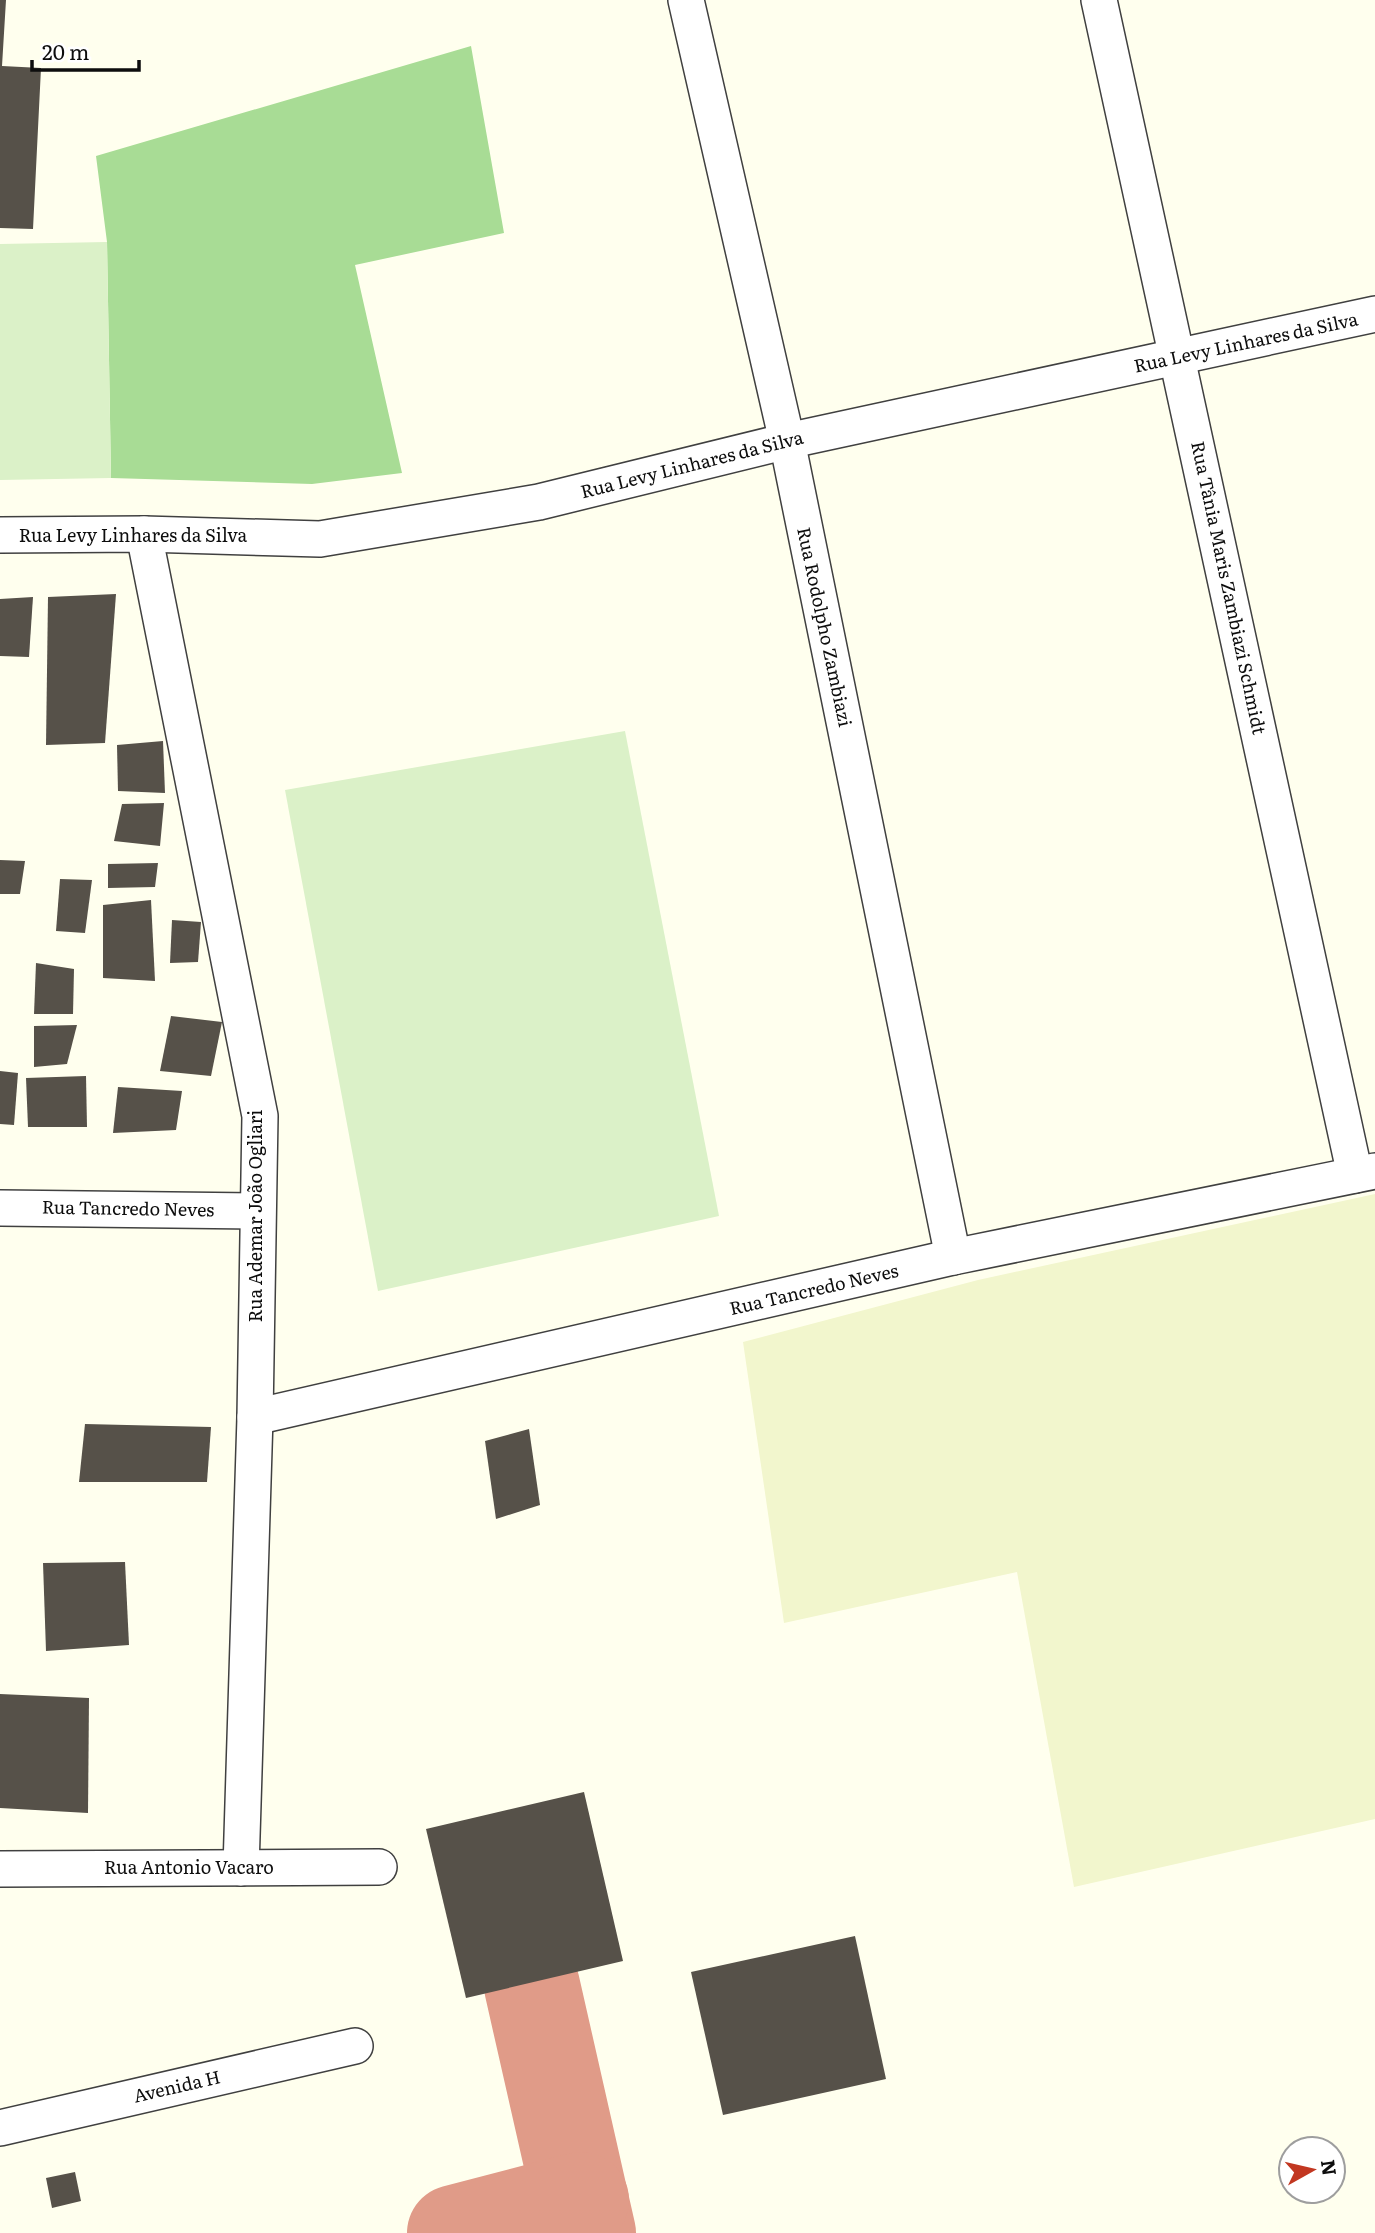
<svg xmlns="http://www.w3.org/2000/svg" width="1375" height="2233" font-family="Literata,serif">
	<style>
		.farmland { fill: #f2f6cd }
		.forest { fill: #a8dc95 }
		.pitch { fill: #dbf1c8 }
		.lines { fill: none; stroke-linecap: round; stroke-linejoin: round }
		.taxiway { stroke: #e09b88; stroke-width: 96 }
		.building { fill: #565149 }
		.street-casing { stroke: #404040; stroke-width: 38 }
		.street { stroke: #fff; stroke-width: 35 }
		.labels { text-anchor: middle; stroke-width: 7; stroke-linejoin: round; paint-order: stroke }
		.street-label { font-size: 18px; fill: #0d0d0d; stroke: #fff }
	</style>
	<rect width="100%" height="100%" fill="#ffe"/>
	<!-- farmland -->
	<path class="farmland" d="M 1375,1194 L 1375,1819 L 1074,1887 L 1017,1572 L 784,1623 L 743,1342 L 978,1280 Z"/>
	<!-- forest -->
	<path class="forest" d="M 471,46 L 504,233 L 355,265 L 402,473 L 312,484 L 111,478 L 107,242 L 96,156 Z"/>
	<!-- pitch -->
	<g class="pitch">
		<path d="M 107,242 L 111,478 L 0,480 L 0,244 Z"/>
		<path d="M 625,731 L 719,1216 L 378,1291 L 285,790 Z"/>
	</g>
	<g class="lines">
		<!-- taxiway -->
		<g class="taxiway">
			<path d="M 532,1986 L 588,2233"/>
			<path d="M 455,2233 L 581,2200"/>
		</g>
	</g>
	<!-- building -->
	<g class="building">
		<path d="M 0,0 L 6,0 L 2,66 L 41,68 L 33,229 L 0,228 Z"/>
		<path d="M 116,594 L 105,743 L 46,745 L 48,597 Z"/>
		<path d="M 33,597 L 29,657 L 0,656 L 0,599 Z"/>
		<path d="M 163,741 L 165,793 L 118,791 L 117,745 Z"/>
		<path d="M 164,803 L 160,846 L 114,841 L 122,804 Z"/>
		<path d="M 0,860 L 25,861 L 20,894 L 0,894 Z"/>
		<path d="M 158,863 L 155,887 L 108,888 L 108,864 Z"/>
		<path d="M 60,879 L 92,880 L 85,933 L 56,931 Z"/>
		<path d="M 151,900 L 155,981 L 103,978 L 103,905 Z"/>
		<path d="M 172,920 L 201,922 L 198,962 L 170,963 Z"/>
		<path d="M 36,963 L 74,969 L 73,1014 L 34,1014 Z"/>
		<path d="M 171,1016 L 222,1022 L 211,1076 L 160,1071 Z"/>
		<path d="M 77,1025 L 67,1064 L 34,1067 L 34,1026 Z"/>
		<path d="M 0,1071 L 18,1073 L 14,1125 L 0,1124 Z"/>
		<path d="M 86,1076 L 87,1127 L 28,1127 L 26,1078 Z"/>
		<path d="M 118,1087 L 182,1091 L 176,1130 L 113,1133 Z"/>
		<path d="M 85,1424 L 211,1427 L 207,1482 L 79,1482 Z"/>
		<path d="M 529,1429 L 540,1505 L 496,1519 L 485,1441 Z"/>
		<path d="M 125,1562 L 129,1645 L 46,1651 L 43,1563 Z"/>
		<path d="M 0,1694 L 89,1698 L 88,1813 L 0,1808 Z"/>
		<path d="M 584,1792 L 623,1961 L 466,1998 L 426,1829 Z"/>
		<path d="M 855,1936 L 886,2079 L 723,2115 L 691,1972 Z"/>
		<path d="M 75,2172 L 81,2201 L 52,2208 L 46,2178 Z"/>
	</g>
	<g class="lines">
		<!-- street casing -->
		<g class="street-casing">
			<g id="street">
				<path d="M 686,0 L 787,441 L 953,1257"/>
				<path d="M 1099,0 L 1355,1175"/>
				<path d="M 144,534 L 260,1116 L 255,1417 L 241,1868"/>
				<path d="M 0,535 L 144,534 L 320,539 L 539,502 L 787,441 L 1375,314"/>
				<path d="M 0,1208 L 257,1211"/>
				<path d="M 255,1417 L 953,1257 L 1375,1171"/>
				<path d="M 0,1869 L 379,1867"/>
				<path d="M 0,2128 L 355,2046"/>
			</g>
		</g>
		<!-- street -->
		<use href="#street" class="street"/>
	</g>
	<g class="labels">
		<!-- street labels -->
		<g class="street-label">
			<text transform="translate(1246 343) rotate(-12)" y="6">Rua Levy Linhares da Silva</text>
			<text transform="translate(692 465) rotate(-14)" y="6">Rua Levy Linhares da Silva</text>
			<text x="133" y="542">Rua Levy Linhares da Silva</text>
			<text transform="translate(1228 588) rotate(78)" y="6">Rua Tânia Maris Zambiazi Schmidt</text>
			<text transform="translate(824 627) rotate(78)" y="6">Rua Rodolpho Zambiazi</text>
			<text transform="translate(128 1209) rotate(1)" y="6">Rua Tancredo Neves</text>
			<text transform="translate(256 1216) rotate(-90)" y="6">Rua Ademar João Ogliari</text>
			<text transform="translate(814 1290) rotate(-13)" y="6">Rua Tancredo Neves</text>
			<text x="189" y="1874">Rua Antonio Vacaro</text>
			<text transform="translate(177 2087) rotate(-13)" y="6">Avenida H</text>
		</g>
	</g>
	<!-- north arrow -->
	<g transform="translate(1312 2170) rotate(82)"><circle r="33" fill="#ffffff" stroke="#9e9e9e" stroke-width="2"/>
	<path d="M0-5L12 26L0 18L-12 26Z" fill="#c23721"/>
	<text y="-10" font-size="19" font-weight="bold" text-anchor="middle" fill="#0d0d0d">N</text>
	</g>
	<!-- scale -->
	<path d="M32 60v10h107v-10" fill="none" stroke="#0d0d0d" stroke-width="3.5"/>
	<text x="42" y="60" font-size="21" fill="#0d0d0d" stroke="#ffffff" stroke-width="5" paint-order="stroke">20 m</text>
</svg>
